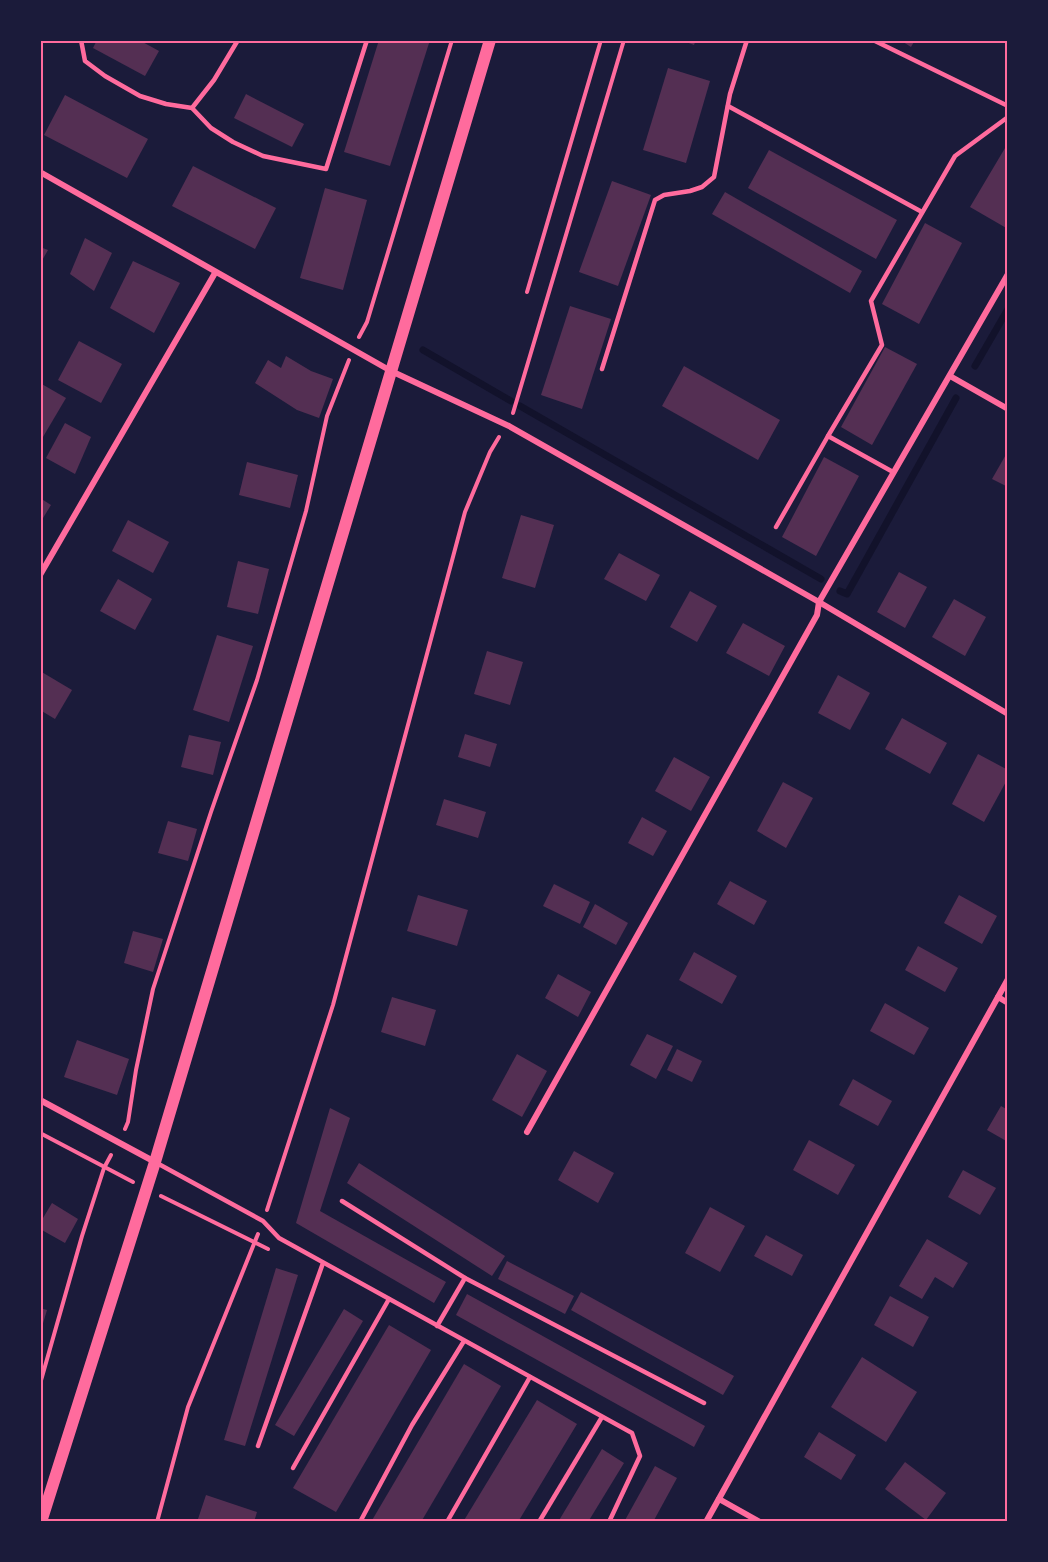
<svg xmlns="http://www.w3.org/2000/svg" width="1048" height="1562" font-family="Rubik,sans-serif">
	<style>
		.lines { fill: none; stroke-linecap: round; stroke-linejoin: round }
		.stream { stroke: #12122b; stroke-width: 7 }
		.building { fill: #542f53 }
		.path { stroke: #ff6b9d; stroke-width: 4 }
		.service { stroke: #ff6b9d; stroke-width: 4.5 }
		.minor { stroke: #ff6b9d; stroke-width: 6 }
		.secondary { stroke: #ff6b9d; stroke-width: 12 }
		.neatline { fill: none; stroke: #ff6b9d; stroke-width: 2 }
	</style>
	<rect width="100%" height="100%" fill="#1b1b3a"/>
	<g class="lines">
		<!-- stream -->
		<g class="stream">
			<path d="M 423,350 L 511,401"/>
			<path d="M 975,366 L 1008,309"/>
			<path d="M 520,406 L 821,579"/>
			<path d="M 840,591 L 847,594 L 956,398"/>
		</g>
	</g>
	<!-- building -->
	<g class="building">
		<path d="M 97,40 L 139,40 L 159,51 L 145,76 L 93,48 Z"/>
		<path d="M 379,40 L 430,40 L 390,166 L 344,152 Z"/>
		<path d="M 681,40 L 696,40 L 694,45 Z"/>
		<path d="M 900,40 L 915,40 L 911,47 Z"/>
		<path d="M 668,68 L 710,81 L 686,163 L 643,150 Z"/>
		<path d="M 246,94 L 304,124 L 292,147 L 234,118 Z"/>
		<path d="M 65,95 L 148,139 L 127,178 L 44,135 Z"/>
		<path d="M 1008,143 L 1008,229 L 970,207 Z"/>
		<path d="M 769,150 L 897,220 L 876,259 L 748,188 Z"/>
		<path d="M 193,166 L 276,208 L 255,249 L 172,206 Z"/>
		<path d="M 612,181 L 651,195 L 618,286 L 579,272 Z"/>
		<path d="M 325,188 L 367,200 L 343,290 L 300,278 Z"/>
		<path d="M 725,192 L 862,271 L 850,293 L 712,214 Z"/>
		<path d="M 925,223 L 962,243 L 919,324 L 882,304 Z"/>
		<path d="M 85,238 L 112,253 L 94,291 L 70,274 Z"/>
		<path d="M 40,247 L 48,250 L 40,264 Z"/>
		<path d="M 133,261 L 180,283 L 154,333 L 110,308 Z"/>
		<path d="M 570,306 L 611,319 L 582,409 L 541,395 Z"/>
		<path d="M 79,341 L 122,364 L 101,403 L 58,380 Z"/>
		<path d="M 885,347 L 917,364 L 872,445 L 841,427 Z"/>
		<path d="M 286,356 L 311,371 L 333,379 L 319,418 L 297,410 L 255,383 L 268,360 L 281,368 Z"/>
		<path d="M 684,366 L 780,420 L 758,460 L 662,406 Z"/>
		<path d="M 40,383 L 66,398 L 40,442 Z"/>
		<path d="M 65,423 L 91,437 L 75,474 L 46,458 Z"/>
		<path d="M 1008,451 L 1008,487 L 992,479 Z"/>
		<path d="M 824,457 L 859,476 L 816,556 L 782,537 Z"/>
		<path d="M 247,462 L 298,475 L 290,508 L 239,495 Z"/>
		<path d="M 40,498 L 51,505 L 40,523 Z"/>
		<path d="M 521,515 L 554,525 L 535,588 L 502,578 Z"/>
		<path d="M 128,520 L 169,542 L 153,573 L 112,551 Z"/>
		<path d="M 619,553 L 660,575 L 646,601 L 604,579 Z"/>
		<path d="M 238,561 L 269,569 L 258,614 L 227,607 Z"/>
		<path d="M 899,572 L 927,587 L 905,628 L 877,612 Z"/>
		<path d="M 118,579 L 152,599 L 135,630 L 100,611 Z"/>
		<path d="M 690,591 L 717,606 L 697,642 L 670,627 Z"/>
		<path d="M 954,599 L 986,617 L 965,656 L 932,637 Z"/>
		<path d="M 743,623 L 785,646 L 769,676 L 726,653 Z"/>
		<path d="M 217,635 L 253,646 L 229,722 L 193,710 Z"/>
		<path d="M 487,651 L 523,662 L 510,705 L 474,694 Z"/>
		<path d="M 40,671 L 72,690 L 55,719 L 40,710 Z"/>
		<path d="M 838,675 L 870,693 L 850,730 L 818,713 Z"/>
		<path d="M 902,718 L 947,743 L 930,774 L 885,749 Z"/>
		<path d="M 465,734 L 497,744 L 490,767 L 458,757 Z"/>
		<path d="M 189,735 L 221,742 L 213,775 L 181,767 Z"/>
		<path d="M 978,754 L 1008,770 L 1008,778 L 984,822 L 952,804 Z"/>
		<path d="M 674,757 L 710,777 L 691,811 L 655,791 Z"/>
		<path d="M 783,782 L 813,798 L 786,848 L 757,831 Z"/>
		<path d="M 444,799 L 486,812 L 478,838 L 436,825 Z"/>
		<path d="M 642,817 L 667,831 L 653,856 L 628,843 Z"/>
		<path d="M 168,821 L 197,829 L 188,861 L 158,853 Z"/>
		<path d="M 730,881 L 767,901 L 754,925 L 717,904 Z"/>
		<path d="M 554,884 L 590,902 L 580,924 L 543,906 Z"/>
		<path d="M 418,895 L 468,910 L 457,946 L 407,931 Z"/>
		<path d="M 959,895 L 997,916 L 982,944 L 944,923 Z"/>
		<path d="M 595,904 L 628,923 L 616,945 L 583,927 Z"/>
		<path d="M 133,931 L 163,939 L 153,972 L 124,963 Z"/>
		<path d="M 918,946 L 958,968 L 945,992 L 905,970 Z"/>
		<path d="M 694,952 L 737,976 L 722,1004 L 679,980 Z"/>
		<path d="M 558,974 L 591,992 L 578,1017 L 545,998 Z"/>
		<path d="M 392,997 L 436,1010 L 425,1046 L 381,1032 Z"/>
		<path d="M 885,1003 L 929,1028 L 914,1055 L 870,1031 Z"/>
		<path d="M 647,1034 L 673,1046 L 656,1079 L 630,1065 Z"/>
		<path d="M 77,1040 L 129,1059 L 117,1095 L 64,1077 Z"/>
		<path d="M 677,1049 L 702,1061 L 692,1082 L 667,1070 Z"/>
		<path d="M 517,1054 L 547,1071 L 522,1117 L 492,1100 Z"/>
		<path d="M 853,1079 L 892,1101 L 878,1126 L 839,1105 Z"/>
		<path d="M 1001,1106 L 1008,1110 L 1008,1142 L 987,1130 Z"/>
		<path d="M 330,1108 L 350,1118 L 320,1211 L 446,1282 L 434,1303 L 296,1223 Z"/>
		<path d="M 809,1140 L 855,1165 L 838,1195 L 793,1170 Z"/>
		<path d="M 574,1151 L 614,1173 L 598,1203 L 558,1180 Z"/>
		<path d="M 359,1163 L 505,1256 L 492,1276 L 347,1183 Z"/>
		<path d="M 963,1170 L 996,1188 L 980,1215 L 948,1197 Z"/>
		<path d="M 52,1203 L 78,1219 L 65,1243 L 40,1229 L 40,1223 Z"/>
		<path d="M 710,1207 L 745,1226 L 720,1272 L 685,1253 Z"/>
		<path d="M 766,1235 L 803,1255 L 792,1276 L 754,1256 Z"/>
		<path d="M 927,1239 L 968,1263 L 953,1288 L 935,1277 L 922,1299 L 899,1286 Z"/>
		<path d="M 507,1261 L 574,1296 L 565,1314 L 498,1279 Z"/>
		<path d="M 276,1268 L 298,1275 L 245,1446 L 224,1440 Z"/>
		<path d="M 581,1292 L 734,1376 L 723,1395 L 571,1310 Z"/>
		<path d="M 467,1294 L 705,1426 L 694,1447 L 456,1315 Z"/>
		<path d="M 890,1296 L 929,1317 L 913,1347 L 874,1325 Z"/>
		<path d="M 40,1308 L 47,1310 L 41,1330 L 40,1330 Z"/>
		<path d="M 344,1309 L 363,1321 L 294,1436 L 275,1425 Z"/>
		<path d="M 389,1325 L 431,1350 L 336,1512 L 293,1488 Z"/>
		<path d="M 862,1357 L 917,1392 L 886,1442 L 831,1407 Z"/>
		<path d="M 464,1364 L 501,1386 L 421,1522 L 371,1522 Z"/>
		<path d="M 537,1400 L 577,1424 L 518,1522 L 463,1522 Z"/>
		<path d="M 819,1432 L 856,1455 L 841,1480 L 804,1457 Z"/>
		<path d="M 602,1449 L 624,1463 L 588,1522 L 558,1522 Z"/>
		<path d="M 905,1462 L 946,1493 L 926,1520 L 885,1489 Z"/>
		<path d="M 655,1466 L 677,1478 L 653,1522 L 624,1522 Z"/>
		<path d="M 206,1495 L 257,1512 L 254,1522 L 197,1522 Z"/>
	</g>
	<g class="lines">
		<!-- path -->
		<g class="path">
			<path d="M 527,292 L 601,40"/>
			<path d="M 359,337 L 367,322 L 452,40"/>
			<path d="M 513,413 L 624,40"/>
			<path d="M 125,1129 L 128,1122 L 136,1070 L 153,989 L 211,812 L 257,680 L 306,511 L 327,416 L 349,360"/>
			<path d="M 40,1133 L 133,1182"/>
			<path d="M 161,1196 L 268,1249"/>
			<path d="M 267,1210 L 333,1005 L 465,512 L 490,452 L 499,437"/>
			<path d="M 40,1384 L 82,1236 L 104,1168 L 111,1155"/>
			<path d="M 157,1522 L 188,1407 L 258,1234"/>
		</g>
		<!-- service -->
		<g class="service">
			<path d="M 81,40 L 85,61 L 105,76 L 140,96 L 166,104 L 192,108 L 211,128 L 233,142 L 263,156 L 326,169 L 367,40"/>
			<path d="M 873,40 L 1008,106"/>
			<path d="M 728,106 L 922,212"/>
			<path d="M 192,108 L 214,80 L 238,40"/>
			<path d="M 602,369 L 655,200 L 664,195 L 690,191 L 702,187 L 714,177 L 730,94 L 747,40"/>
			<path d="M 893,472 L 828,436 L 882,345 L 871,301 L 955,156 L 1008,117"/>
			<path d="M 776,527 L 828,436"/>
			<path d="M 155,1162 L 263,1221 L 279,1238 L 632,1433 L 640,1456 L 609,1522"/>
			<path d="M 342,1201 L 465,1278 L 704,1403"/>
			<path d="M 437,1326 L 465,1278"/>
			<path d="M 258,1446 L 323,1263"/>
			<path d="M 293,1468 L 389,1299"/>
			<path d="M 360,1522 L 412,1425 L 464,1341"/>
			<path d="M 447,1522 L 530,1377"/>
			<path d="M 539,1522 L 602,1417"/>
		</g>
		<!-- minor -->
		<g class="minor">
			<path d="M 40,172 L 391,371 L 509,426 L 819,602 L 1008,714"/>
			<path d="M 950,376 L 1008,409"/>
			<path d="M 40,575 L 215,273"/>
			<path d="M 998,997 L 1008,1003"/>
			<path d="M 40,1100 L 155,1162"/>
			<path d="M 527,1132 L 817,615 L 819,602 L 1008,274"/>
			<path d="M 719,1499 L 760,1522"/>
			<path d="M 706,1522 L 1008,979"/>
		</g>
		<!-- secondary -->
		<path class="secondary" d="M 41,1522 L 155,1162 L 490,40"/>
	</g>
	<!-- border -->
	<rect width="1048" height="1562" fill="none" stroke="#1b1b3a" stroke-width="84"/>
	<rect x="42" y="42" width="964" height="1478" class="neatline"/>
</svg>
